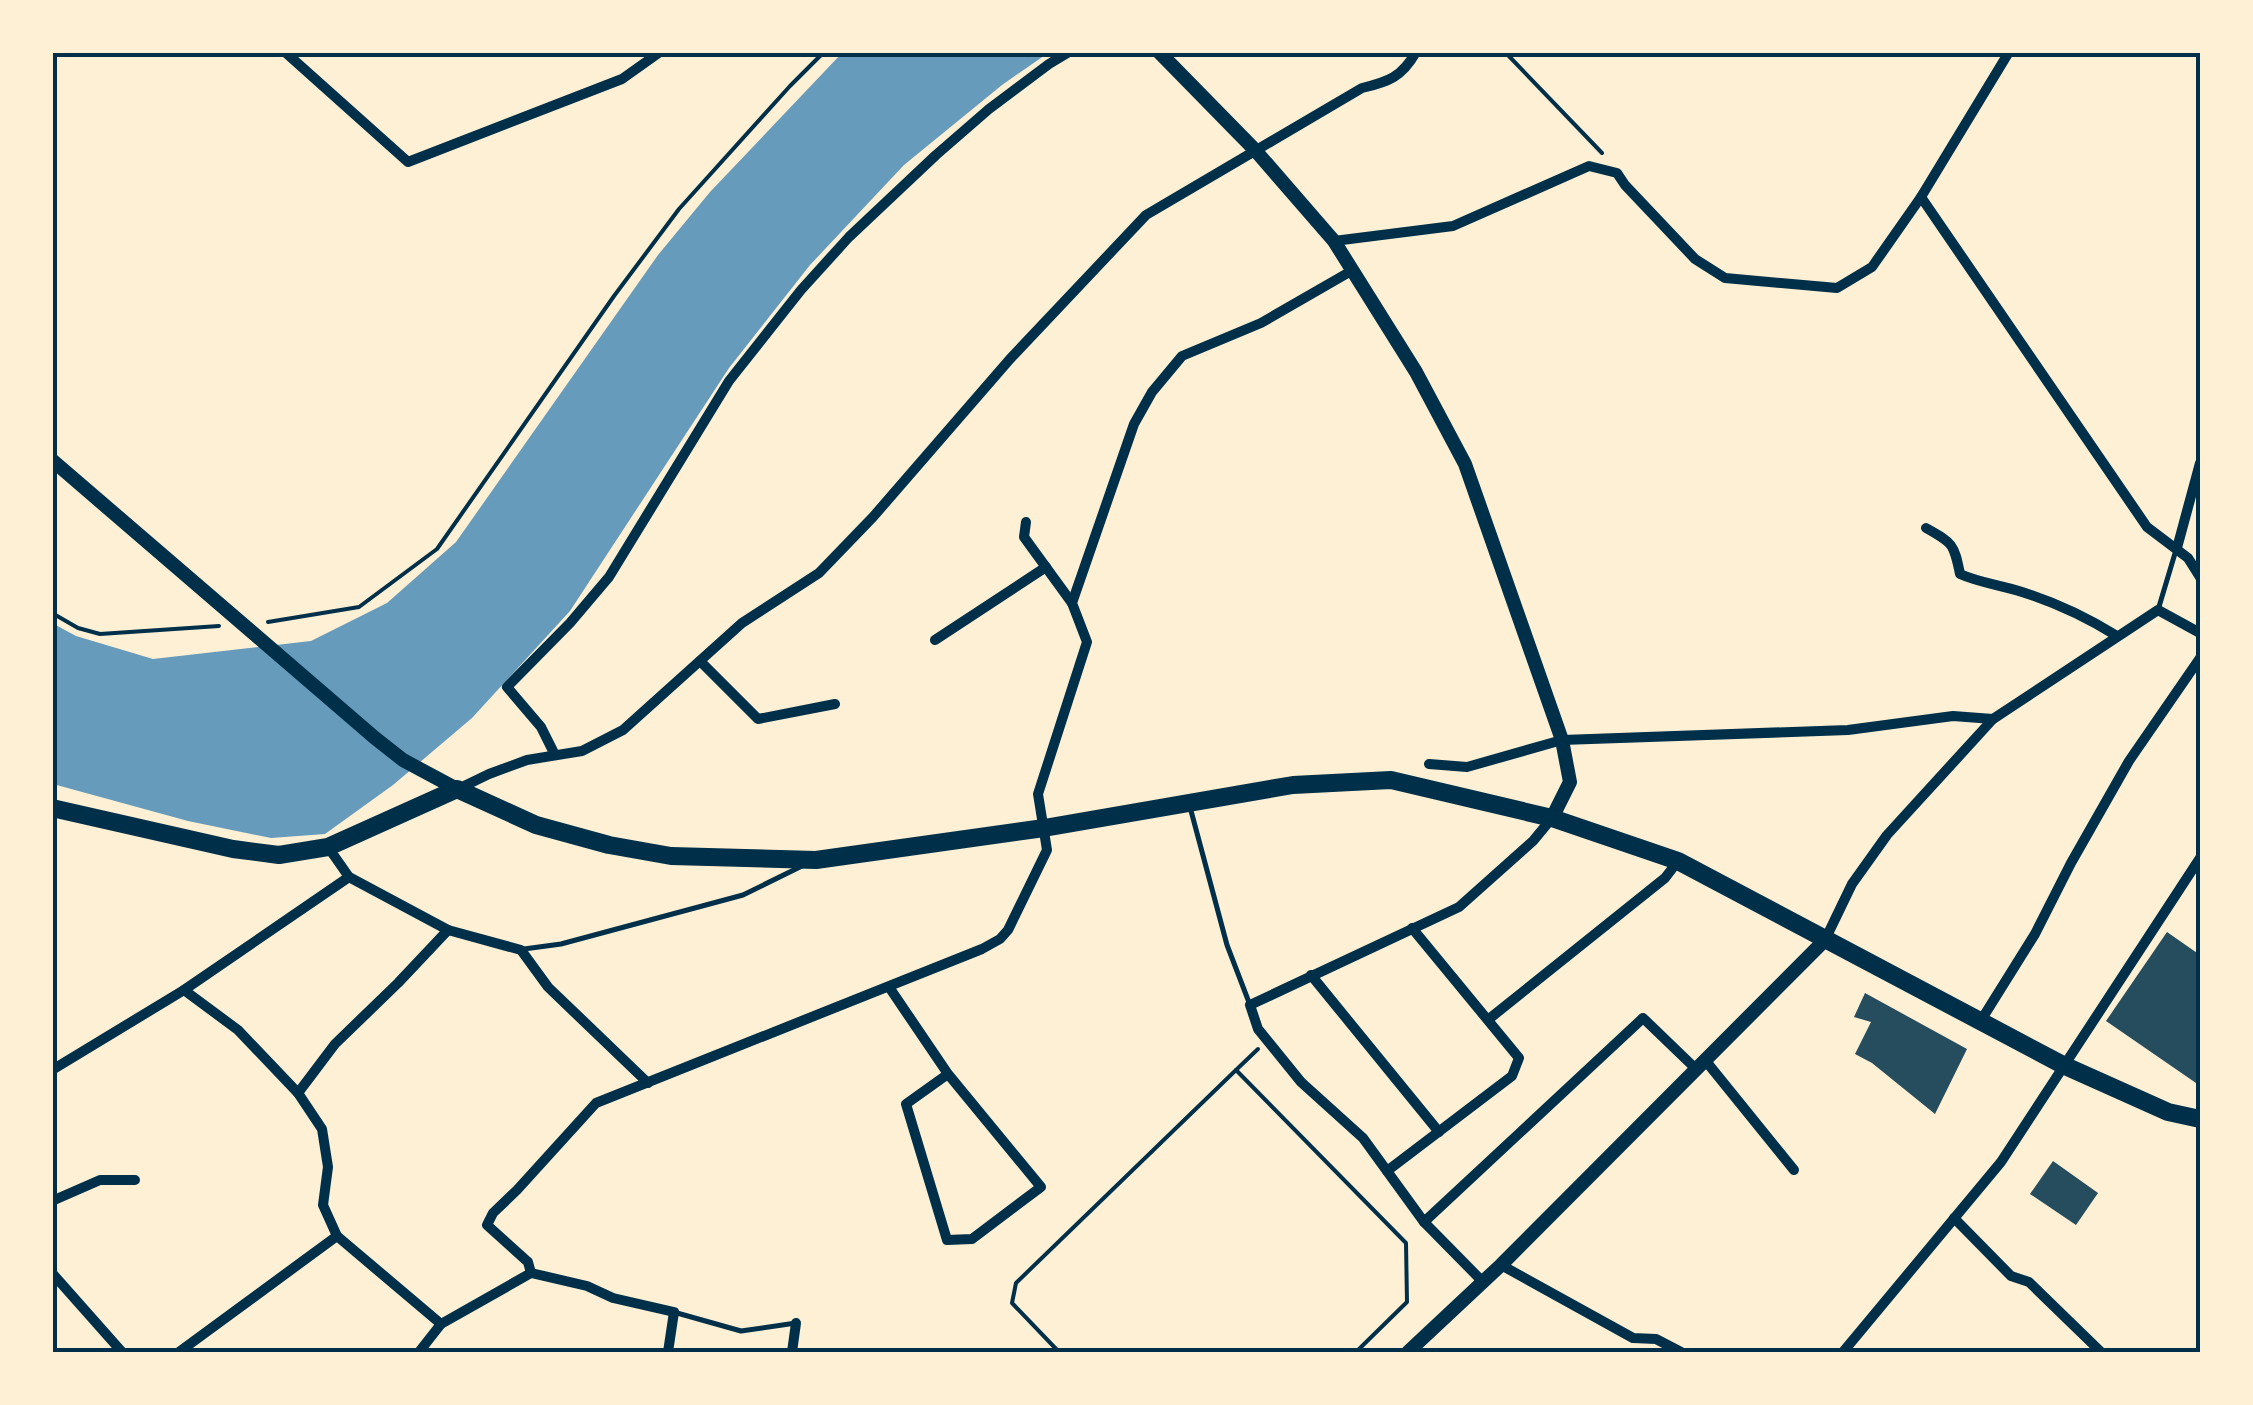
<svg xmlns="http://www.w3.org/2000/svg" width="2253" height="1405" font-family="Lato,sans-serif">
	<style>
		.water { fill: #669bbc }
		.building { fill: #264d5e }
		.lines { fill: none; stroke-linecap: round; stroke-linejoin: round }
		.path { stroke: #003049; stroke-width: 4 }
		.service { stroke: #003049; stroke-width: 5 }
		.minor { stroke: #003049; stroke-width: 10 }
		.tertiary { stroke: #003049; stroke-width: 14 }
		.primary { stroke: #003049; stroke-width: 18 }
		.neatline { fill: none; stroke: #003049; stroke-width: 4 }
	</style>
	<rect width="100%" height="100%" fill="#fdf0d5"/>
	<!-- water -->
	<path class="water" d="M 842,53 L 1048,53 L 1002,85 L 904,165 L 810,265 L 729,368 L 570,611 L 472,718 L 393,785 L 325,834 L 271,838 L 188,821 L 53,784 L 52,623 L 76,636 L 153,659 L 311,641 L 387,603 L 456,542 L 658,255 L 710,192 Z"/>
	<!-- building -->
	<g class="building">
		<path d="M 2167,932 L 2200,955 L 2200,1076 L 2196,1083 L 2106,1021 Z"/>
		<path d="M 1865,993 L 1967,1049 L 1935,1114 L 1872,1063 L 1855,1054 L 1871,1022 L 1854,1017 Z"/>
		<path d="M 2053,1161 L 2098,1193 L 2076,1225 L 2030,1194 Z"/>
	</g>
	<g class="lines">
		<!-- path -->
		<g class="path">
			<path d="M 1505,52 L 1602,153"/>
			<path d="M 52,613 L 78,628 L 100,634 L 219,626"/>
			<path d="M 268,622 L 359,607 L 437,549 L 614,296 L 679,209 L 790,86 L 824,52"/>
			<path d="M 1236,1070 L 1258,1049"/>
			<path d="M 1059,1352 L 1012,1303 L 1016,1283 L 1236,1070 L 1406,1243 L 1407,1302 L 1356,1352"/>
		</g>
		<!-- service -->
		<g class="service">
			<path d="M 2158,610 L 2176,550"/>
			<path d="M 1190,807 L 1227,945 L 1250,1005"/>
			<path d="M 524,949 L 561,944 L 743,895 L 804,865"/>
			<path d="M 677,1313 L 741,1331 L 796,1323"/>
		</g>
		<!-- minor -->
		<g class="minor">
			<path d="M 285,52 L 408,162 L 622,79 L 660,52"/>
			<path d="M 1921,197 L 2147,527 L 2188,558 L 2200,577"/>
			<path d="M 1334,241 L 1453,226 L 1589,166 L 1617,173 L 1625,185 L 1695,259 L 1725,278 L 1837,288 L 1872,267 L 1921,197 L 2009,52"/>
			<path d="M 1026,522 L 1024,537 L 1072,603"/>
			<path d="M 1926,528 C 1953,543 1954,544 1960,574 C 1980,583 2001,585 2022,592 C 2054,602 2088,618 2117,636"/>
			<path d="M 2177,548 L 2200,463"/>
			<path d="M 935,640 L 1046,567"/>
			<path d="M 700,661 L 758,719 L 835,704"/>
			<path d="M 555,755 L 541,727 L 507,687 L 570,623 L 609,577 L 729,381 L 801,290 L 849,237 L 936,155 L 989,109 L 1049,64 L 1069,52"/>
			<path d="M 1429,764 L 1467,767 L 1562,740 L 1848,730 L 1953,716 L 1993,719"/>
			<path d="M 458,789 L 489,774 L 527,760 L 582,751 L 623,730 L 742,623 L 819,573 L 873,517 L 1010,359 L 1146,215 L 1362,88 C 1388,82 1402,77 1416,52"/>
			<path d="M 328,847 L 349,877 L 448,930 L 521,950 L 548,987 L 648,1083"/>
			<path d="M 1825,940 L 1852,884 L 1887,835 L 1993,719 L 2158,610 L 2200,633"/>
			<path d="M 1311,975 L 1439,1132"/>
			<path d="M 889,987 L 948,1074 L 1041,1187 L 972,1239 L 947,1240 L 906,1104 L 948,1074"/>
			<path d="M 184,990 L 238,1030 L 298,1093 L 322,1129 L 328,1167 L 323,1205 L 337,1236 L 441,1324"/>
			<path d="M 1489,1019 L 1665,878 L 1678,861"/>
			<path d="M 1980,1022 L 2035,934 L 2071,863 L 2129,761 L 2200,658"/>
			<path d="M 1705,1060 L 1794,1170"/>
			<path d="M 52,1070 L 184,990 L 349,877"/>
			<path d="M 298,1093 L 335,1044 L 398,983 L 448,930"/>
			<path d="M 1387,1171 L 1512,1076 L 1519,1058 L 1412,928"/>
			<path d="M 52,1201 L 100,1180 L 135,1180"/>
			<path d="M 1954,1218 L 2011,1276 L 2029,1282 L 2101,1352"/>
			<path d="M 1424,1222 L 1643,1018 L 1696,1069"/>
			<path d="M 1501,1265 L 1633,1338 L 1656,1339 L 1681,1352"/>
			<path d="M 52,1273 L 122,1352"/>
			<path d="M 531,1273 L 587,1286 L 613,1298 L 674,1312 L 668,1352"/>
			<path d="M 1482,1281 L 1424,1222 L 1363,1138 L 1301,1082 L 1258,1029 L 1250,1005 L 1459,907 L 1533,841 L 1552,818"/>
			<path d="M 179,1352 L 337,1236"/>
			<path d="M 419,1352 L 441,1324 L 531,1273 L 528,1262 L 487,1225 L 493,1213 L 517,1190 L 596,1103 L 982,949 L 1000,939 L 1008,930 L 1047,850 L 1038,794 L 1087,642 L 1072,603 L 1134,424 L 1152,392 L 1182,356 L 1261,323 L 1353,270"/>
			<path d="M 792,1352 L 796,1323"/>
			<path d="M 1843,1352 L 2001,1162 L 2200,858"/>
		</g>
		<!-- tertiary -->
		<g class="tertiary">
			<path d="M 1159,52 L 1255,150 L 1334,241 L 1416,372 L 1465,464 L 1562,740 L 1570,782 L 1552,818"/>
			<path d="M 52,460 L 375,738 L 403,760 L 457,789"/>
			<path d="M 1408,1352 L 1501,1265 L 1825,940"/>
		</g>
		<!-- primary -->
		<path class="primary" d="M 52,808 L 233,849 L 279,855 L 328,847 L 457,789 L 536,825 L 609,845 L 671,856 L 816,860 L 1044,828 L 1293,785 L 1391,780 L 1552,818 L 1678,861 L 2063,1065 L 2168,1112 L 2200,1119"/>
	</g>
	<!-- border -->
	<rect width="2253" height="1405" fill="none" stroke="#fdf0d5" stroke-width="110"/>
	<rect x="55" y="55" width="2143" height="1295" class="neatline"/>
</svg>
